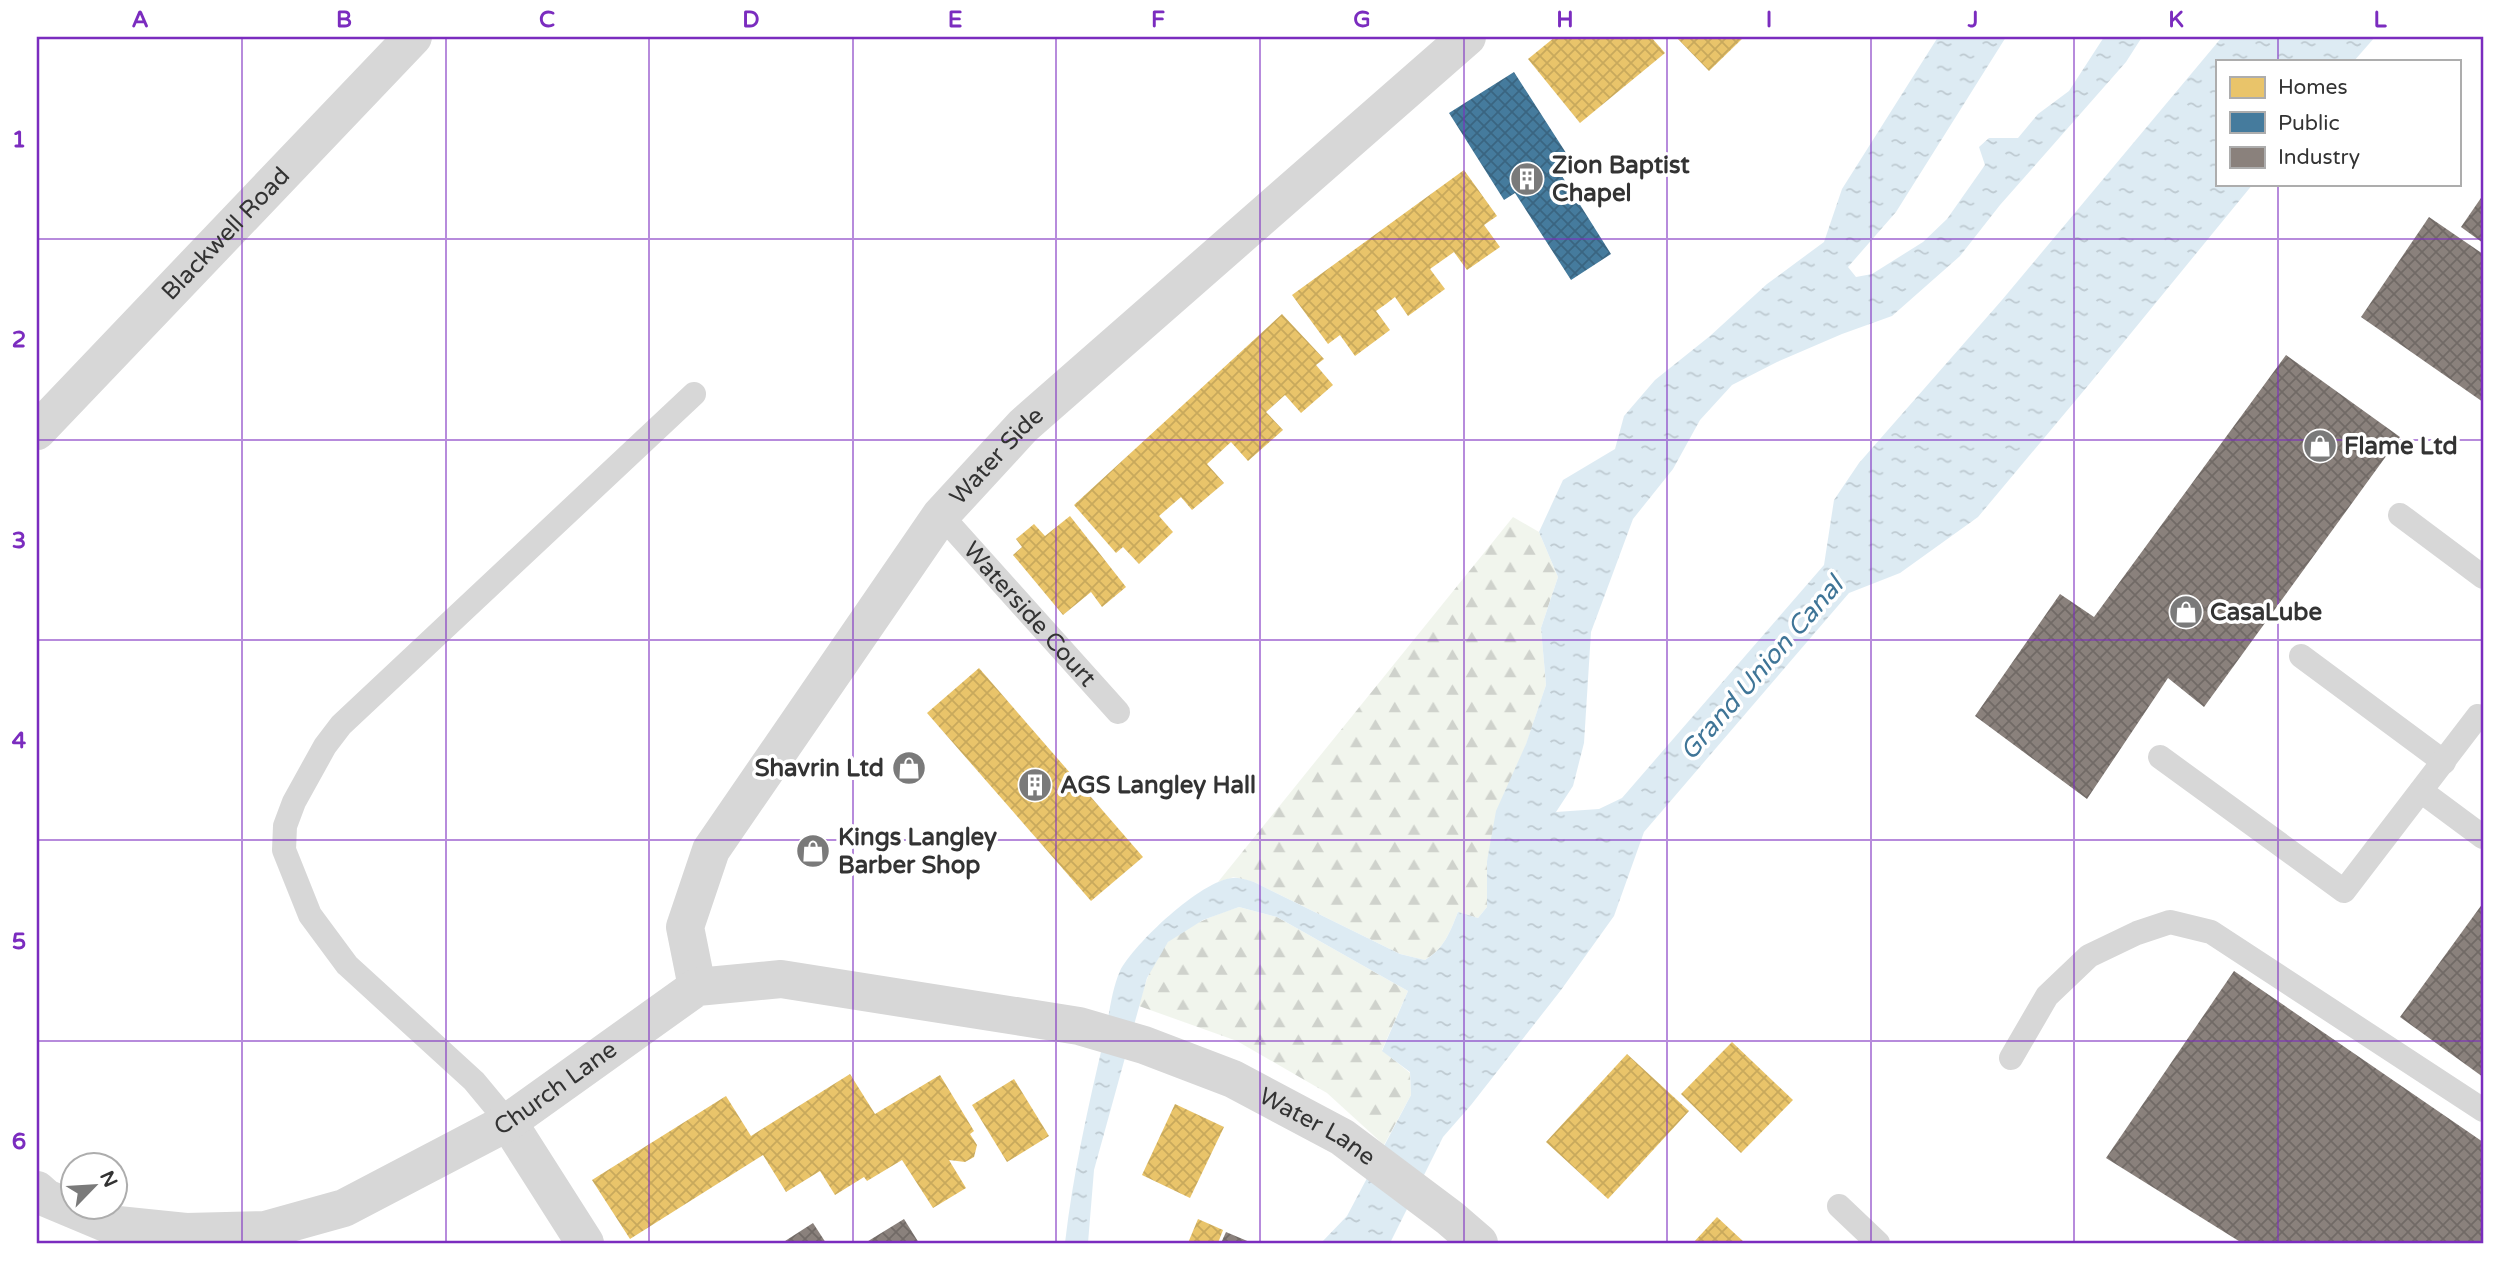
<svg xmlns="http://www.w3.org/2000/svg" width="2520" height="1280" font-family="'Varela Round',sans-serif">
	<style>
		.forest { fill: url(#forest-firs) }
		.water { fill: url(#water-ripples) }
		.homes { fill: url(#homes-cross-hatch) }
		.public { fill: url(#public-cross-hatch) }
		.industry { fill: url(#industry-cross-hatch) }
		.lines { fill: none; stroke-linecap: round; stroke-linejoin: round }
		.service { stroke: #d7d7d7; stroke-width: 24 }
		.minor { stroke: #d7d7d7; stroke-width: 38 }
		.grid { fill: none; stroke: #7b2cbf; stroke-width: 2; stroke-opacity: 0.55 }
		.labels { text-anchor: middle; stroke-width: 7; stroke-linejoin: round; paint-order: stroke }
		.poi-label { font-size: 24px; font-weight: bold; fill: #333; stroke: #fff; text-anchor: start }
		.street-label { font-size: 24px; fill: #333; stroke: #fff }
		.water-label { font-size: 26px; font-style: italic; fill: #3f7597; stroke: #fff }
		.neatline { fill: none; stroke: #7b2cbf; stroke-width: 2.5 }
		.grid-label { font-size: 23px; text-anchor: middle; font-weight: bold; fill: #7b2cbf }
	</style>
	<defs>
		<pattern id="forest-firs" width="22" height="20" patternUnits="userSpaceOnUse" patternTransform="scale(1.75)"><rect width="22" height="20" fill="#f1f5ed"/><path d="M5 1l3.5 6h-7zM16 11l3.5 6h-7z" fill="#cfd2cc"/></pattern>
		<pattern id="water-ripples" width="26" height="14" patternUnits="userSpaceOnUse" patternTransform="scale(1.75)"><rect width="26" height="14" fill="#ddebf3"/><path d="M2 4q2-2 4 0t4 0M15 11q2-2 4 0t4 0" fill="none" stroke="#becad1"/></pattern>
		<pattern id="homes-cross-hatch" width="8" height="8" patternUnits="userSpaceOnUse" patternTransform="scale(1.75)"><rect width="8" height="8" fill="#e9c46a"/><path d="M0 0l8 8M0 8l8-8" fill="none" stroke="#c8a95c"/></pattern>
		<pattern id="public-cross-hatch" width="8" height="8" patternUnits="userSpaceOnUse" patternTransform="scale(1.75)"><rect width="8" height="8" fill="#457b9d"/><path d="M0 0l8 8M0 8l8-8" fill="none" stroke="#3a6581"/></pattern>
		<pattern id="industry-cross-hatch" width="8" height="8" patternUnits="userSpaceOnUse" patternTransform="scale(1.75)"><rect width="8" height="8" fill="#8a817c"/><path d="M0 0l8 8M0 8l8-8" fill="none" stroke="#716a66"/></pattern>
	</defs>
	<rect width="100%" height="100%" fill="#fff"/>
	<!-- forest -->
	<g class="forest">
		<path d="M 1513,517 L 1539,532 L 1558,577 L 1541,628 L 1546,685 L 1487,861 L 1487,907 L 1478,918 L 1458,912 C 1450,932 1444,949 1425,960 L 1400,954 L 1254,882 L 1234,877 L 1218,882 Z"/>
		<path d="M 1239,907 L 1277,917 L 1408,991 L 1382,1050 L 1410,1073 L 1411,1095 L 1384,1145 L 1327,1093 L 1237,1041 L 1139,1006 C 1144,986 1154,954 1169,941 C 1189,924 1215,915 1239,907 Z"/>
	</g>
	<!-- water -->
	<path class="water" d="M 1938,37 L 2006,37 L 1896,212 L 1848,267 L 1856,277 L 1872,274 L 1923,242 L 1947,219 L 1985,165 L 1979,147 L 1989,138 L 2018,138 L 2038,114 L 2069,91 L 2104,37 L 2142,37 L 2126,62 L 2000,205 L 1960,256 L 1892,316 L 1842,334 L 1777,362 L 1732,385 L 1700,420 L 1673,469 L 1633,519 L 1613,573 L 1591,632 L 1584,743 L 1573,786 L 1556,812 L 1599,809 L 1622,798 L 1824,565 L 1834,500 L 1859,463 L 2002,300 L 2222,37 L 2375,37 L 2354,61 L 2217,61 L 2217,184 L 2253,184 L 2091,382 L 1978,517 L 1900,573 L 1849,593 L 1644,832 L 1614,916 L 1561,990 L 1471,1105 L 1443,1137 L 1390,1243 L 1321,1243 L 1347,1216 L 1411,1095 L 1410,1072 L 1382,1051 L 1408,991 L 1277,917 L 1239,907 L 1203,920 L 1168,942 L 1147,978 L 1094,1170 L 1088,1243 L 1065,1243 C 1073,1174 1088,1107 1104,1039 C 1109,1018 1111,991 1120,971 C 1134,944 1201,880 1233,878 C 1239,877 1247,880 1254,882 L 1400,954 L 1425,960 C 1444,949 1450,932 1458,912 L 1478,918 L 1487,907 L 1487,861 L 1496,811 L 1526,744 L 1546,685 L 1541,628 L 1558,577 L 1539,532 L 1563,480 L 1615,449 L 1624,416 L 1655,380 L 1710,336 L 1767,284 L 1824,242 L 1842,189 Z"/>
	<!-- homes -->
	<g class="homes">
		<path d="M 1555,37 L 1651,37 L 1665,53 L 1580,123 L 1528,59 Z"/>
		<path d="M 1676,37 L 1744,37 L 1709,71 Z"/>
		<path d="M 1464,170 L 1497,216 L 1484,225 L 1500,247 L 1467,270 L 1454,252 L 1430,269 L 1445,289 L 1408,316 L 1395,297 L 1386,304 L 1376,311 L 1390,330 L 1355,356 L 1340,335 L 1328,344 L 1292,295 Z"/>
		<path d="M 1282,314 L 1324,359 L 1316,365 L 1333,385 L 1301,413 L 1285,395 L 1266,412 L 1283,430 L 1248,461 L 1231,442 L 1207,464 L 1224,483 L 1192,510 L 1181,497 L 1159,516 L 1173,532 L 1139,564 L 1123,547 L 1116,553 L 1074,505 Z"/>
		<path d="M 1070,516 L 1126,587 L 1102,607 L 1091,592 L 1063,615 L 1013,555 L 1022,547 L 1016,539 L 1034,524 L 1045,536 Z"/>
		<path d="M 979,668 L 1143,857 L 1091,901 L 927,713 Z"/>
		<path d="M 1732,1042 L 1793,1100 L 1741,1153 L 1681,1094 Z"/>
		<path d="M 1627,1054 L 1689,1111 L 1608,1199 L 1546,1142 Z"/>
		<path d="M 850,1074 L 875,1114 L 940,1075 L 974,1131 L 970,1134 L 977,1145 L 974,1157 L 965,1162 L 949,1160 L 966,1188 L 933,1208 L 902,1160 L 867,1181 L 864,1177 L 835,1195 L 820,1171 L 786,1192 L 763,1155 L 630,1239 L 592,1180 L 726,1096 L 751,1136 Z"/>
		<path d="M 1014,1079 L 1049,1136 L 1007,1162 L 972,1105 Z"/>
		<path d="M 1175,1104 L 1224,1127 L 1190,1198 L 1142,1175 Z"/>
		<path d="M 1717,1217 L 1745,1243 L 1693,1243 Z"/>
		<path d="M 1198,1219 L 1223,1230 L 1218,1243 L 1188,1243 Z"/>
	</g>
	<!-- public -->
	<path class="public" d="M 1514,72 L 1568,156 L 1555,165 L 1611,254 L 1571,280 L 1515,193 L 1504,200 L 1449,113 Z"/>
	<!-- industry -->
	<g class="industry">
		<path d="M 2483,195 L 2483,243 L 2461,227 Z"/>
		<path d="M 2429,217 L 2483,254 L 2483,402 L 2361,317 Z"/>
		<path d="M 2286,355 L 2400,437 L 2204,707 L 2168,678 L 2087,799 L 1975,716 L 2060,594 L 2094,617 Z"/>
		<path d="M 2483,903 L 2483,1077 L 2400,1017 Z"/>
		<path d="M 2234,971 L 2483,1142 L 2483,1243 L 2242,1243 L 2106,1158 Z"/>
		<path d="M 904,1219 L 919,1243 L 865,1243 Z"/>
		<path d="M 813,1223 L 826,1243 L 782,1243 Z"/>
		<path d="M 1226,1232 L 1252,1243 L 1221,1243 Z"/>
	</g>
	<g class="lines">
		<!-- service -->
		<g class="service">
			<path id="s1" d="M 941,515 L 1118,712"/>
			<path d="M 2400,515 L 2483,577"/>
			<path d="M 2301,656 L 2444,762"/>
			<path d="M 2160,757 L 2344,891 L 2478,716 L 2483,720"/>
			<path d="M 2421,791 L 2483,837"/>
			<path d="M 2011,1058 L 2047,996 L 2089,956 L 2137,933 L 2170,922 L 2211,932 L 2483,1110"/>
			<path d="M 508,1122 L 474,1081 L 347,965 L 310,915 L 284,850 L 285,826 L 294,802 L 325,746 L 341,725 L 694,394"/>
			<path d="M 1839,1206 L 1878,1243"/>
		</g>
		<!-- minor -->
		<g class="minor">
			<path id="s2" d="M 37,431 L 413,37"/>
			<path id="s3" d="M 697,987 L 685,927 L 711,850 L 941,515 L 1023,426 L 1467,37"/>
			<path d="M 508,1122 L 585,1243"/>
			<path id="s4" d="M 37,1190 L 46,1198 L 108,1224 L 186,1232 L 265,1230 L 344,1208 L 508,1122 L 697,987 L 781,979 L 1079,1026 L 1144,1045 L 1233,1079 L 1342,1137 L 1450,1218 L 1479,1243"/>
		</g>
	</g>
	<!-- grid -->
	<path class="grid" d="M 242,37 L 242,1243M 446,37 L 446,1243M 649,37 L 649,1243M 853,37 L 853,1243M 1056,37 L 1056,1243M 1260,37 L 1260,1243M 1464,37 L 1464,1243M 1667,37 L 1667,1243M 1871,37 L 1871,1243M 2074,37 L 2074,1243M 2278,37 L 2278,61M 2278,184 L 2278,1243M 37,239 L 2483,239M 37,440 L 2483,440M 37,640 L 2483,640M 37,840 L 2483,840M 37,1041 L 2483,1041"/>
	<!-- icons -->
	<defs>
		<g id="building-disc" transform="scale(1.75)"><circle r="9.5" fill="#7a7a7a" stroke="#fff"/><path d="M-4-6H4V6H1V3H-1V6H-4ZM-2.5-4.3h1.7v1.8h-1.7ZM.8-4.3h1.7v1.8H.8ZM-2.5-1h1.7V.8h-1.7ZM.8-1h1.7V.8H.8Z" fill="#fff"/></g>
		<g id="shop-disc" transform="scale(1.75)"><circle r="9.5" fill="#7a7a7a" stroke="#fff"/><path d="M-5-2.5h2.3a2.7 3.5 0 0 1 5.4 0H5L5.5 6h-11ZM-1.5-2.5h3a1.5 2.3 0 0 0-3 0Z" fill="#fff"/></g>
	</defs>
	<g fill-rule="evenodd">
		<use href="#building-disc" x="1527" y="179"/>
		<use href="#shop-disc" x="2320" y="446"/>
		<use href="#shop-disc" x="2186" y="612"/>
		<use href="#shop-disc" x="909" y="768"/>
		<use href="#building-disc" x="1035" y="785"/>
		<use href="#shop-disc" x="813" y="851"/>
	</g>
	<g class="labels">
		<!-- poi labels -->
		<g class="poi-label">
			<text x="1552" y="173">Zion Baptist<tspan x="1552" dy="28">Chapel</tspan></text>
			<text x="2344" y="454">Flame Ltd</text>
			<text x="2210" y="620">CasaLube</text>
			<text x="884" y="776" text-anchor="end">Shavrin Ltd</text>
			<text x="1060" y="793">AGS Langley Hall</text>
			<text x="838" y="845">Kings Langley<tspan x="838" dy="28">Barber Shop</tspan></text>
		</g>
		<!-- street labels -->
		<g class="street-label">
			<text dy="8" stroke="none"><textPath href="#s2" startOffset="273">Blackwell Road</textPath></text>
			<text dy="8" stroke="none"><textPath href="#s3" startOffset="630">Water Side</textPath></text>
			<text dy="8" stroke="none"><textPath href="#s1" startOffset="133">Waterside Court</textPath></text>
			<text dy="8" stroke="none"><textPath href="#s4" startOffset="562">Church Lane</textPath></text>
			<text dy="8" stroke="none"><textPath href="#s4" startOffset="1382">Water Lane</textPath></text>
		</g>
		<!-- water labels -->
		<g class="water-label">
			<text transform="translate(1761 668) rotate(-49)" y="9">Grand Union Canal</text>
		</g>
	</g>
	<!-- border -->
	<rect width="2520" height="1280" fill="none" stroke="#ffffff" stroke-width="77"/>
	<!-- legend -->
	<rect x="2216" y="60" width="245" height="126" fill="#ffffff" stroke="#adadad" stroke-width="2"/>
	<rect x="2230" y="77" width="35" height="21" fill="#e9c46a" stroke="#adadad" stroke-width="2"/>
	<text x="2278" y="94" font-size="21" fill="#333333">Homes</text>
	<rect x="2230" y="112" width="35" height="21" fill="#457b9d" stroke="#adadad" stroke-width="2"/>
	<text x="2278" y="130" font-size="21" fill="#333333">Public</text>
	<rect x="2230" y="147" width="35" height="21" fill="#8a817c" stroke="#adadad" stroke-width="2"/>
	<text x="2278" y="164" font-size="21" fill="#333333">Industry</text>
	<!-- north arrow -->
	<g transform="translate(94 1186) rotate(65)"><circle r="33" fill="#ffffff" stroke="#adadad" stroke-width="2"/>
	<path d="M0-5L12 26L0 18L-12 26Z" fill="#7a7a7a"/>
	<text y="-10" font-size="19" font-weight="bold" text-anchor="middle" fill="#333333">N</text>
	</g>
	<rect x="38" y="38" width="2444" height="1204" class="neatline"/>
	<g class="grid-label">
		<text x="140" y="27">A</text>
		<text x="344" y="27">B</text>
		<text x="547" y="27">C</text>
		<text x="751" y="27">D</text>
		<text x="955" y="27">E</text>
		<text x="1158" y="27">F</text>
		<text x="1362" y="27">G</text>
		<text x="1565" y="27">H</text>
		<text x="1769" y="27">I</text>
		<text x="1973" y="27">J</text>
		<text x="2176" y="27">K</text>
		<text x="2380" y="27">L</text>
		<text x="19" y="147">1</text>
		<text x="19" y="347">2</text>
		<text x="19" y="548">3</text>
		<text x="19" y="748">4</text>
		<text x="19" y="949">5</text>
		<text x="19" y="1149">6</text>
	</g>
</svg>
